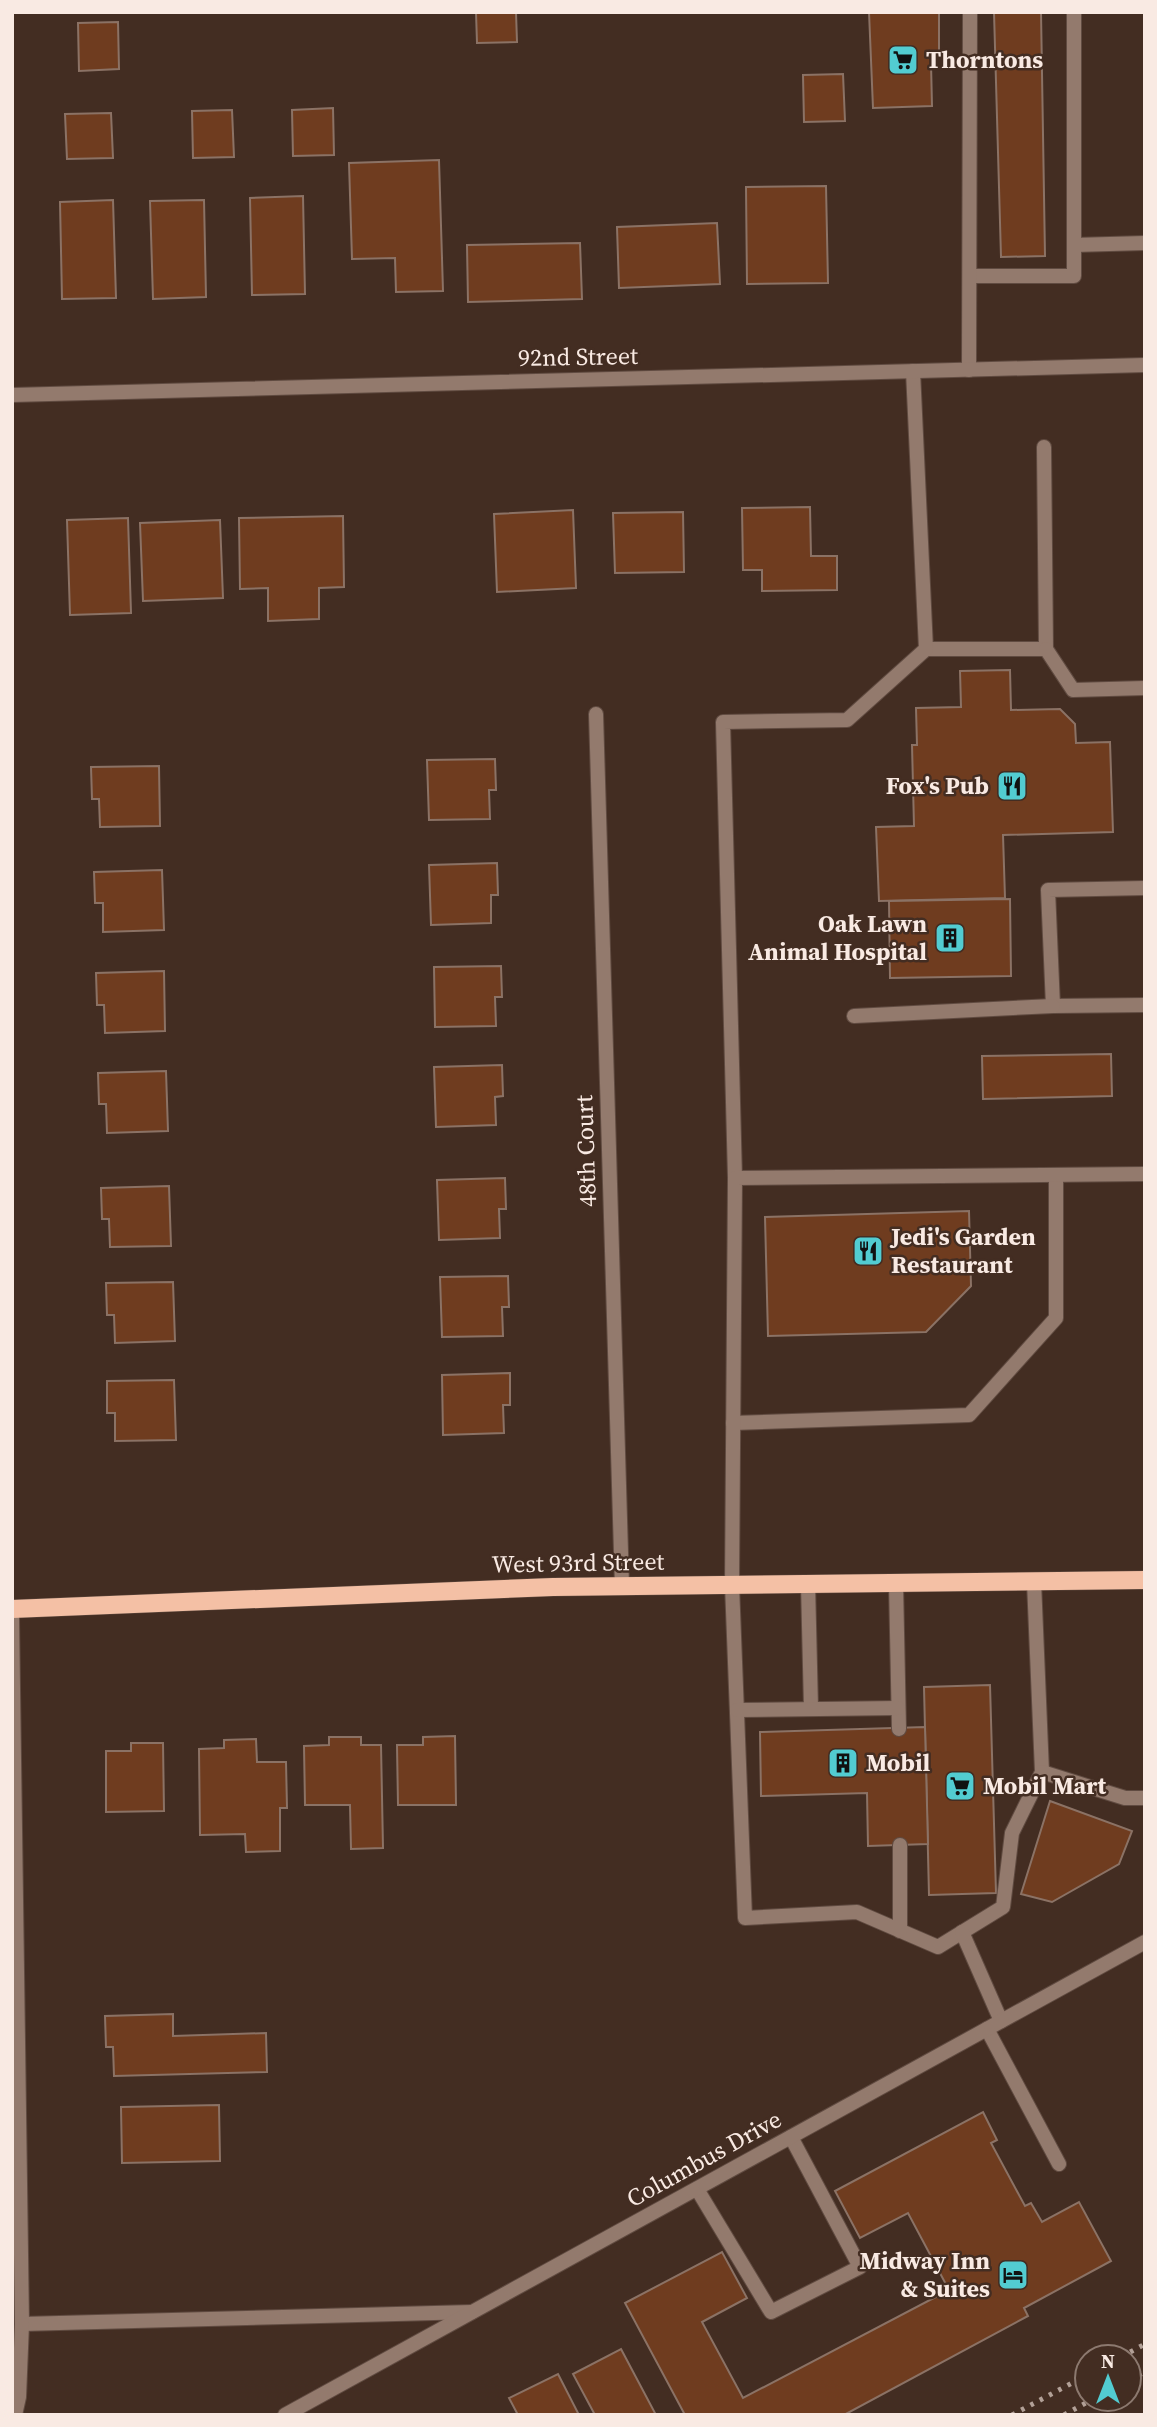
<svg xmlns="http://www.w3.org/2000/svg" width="1157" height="2427" font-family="'Source Serif 4',serif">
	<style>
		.building { fill: #6f3c1f; stroke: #8b7265; stroke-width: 2 }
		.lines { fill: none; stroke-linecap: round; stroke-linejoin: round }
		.lane-casing { stroke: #604b41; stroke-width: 16 }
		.street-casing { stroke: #604b41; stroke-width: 16 }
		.primary-casing { stroke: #604b41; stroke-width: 19 }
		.lane { stroke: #937a6d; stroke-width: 14 }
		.street { stroke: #937a6d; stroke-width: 14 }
		.primary { stroke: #f4c0a5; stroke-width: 18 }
		.rail { stroke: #b2a097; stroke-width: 5; stroke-dasharray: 3.5 7; stroke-linecap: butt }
		.labels { text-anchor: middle; stroke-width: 5; stroke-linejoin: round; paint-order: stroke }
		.poi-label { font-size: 24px; font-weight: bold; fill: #f9eae3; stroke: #432d22; text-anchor: start }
		.street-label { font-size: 24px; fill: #f9eae3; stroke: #432d22 }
	</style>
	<rect width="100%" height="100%" fill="#432d22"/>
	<!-- building -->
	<g class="building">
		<path d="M 476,12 L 516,12 L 517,42 L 477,43 Z"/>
		<path d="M 869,12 L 939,12 L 939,56 L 931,63 L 932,106 L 873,108 Z"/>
		<path d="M 994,12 L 1041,12 L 1045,256 L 1001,257 Z"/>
		<path d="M 118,22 L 119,69 L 79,71 L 78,23 Z"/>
		<path d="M 843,74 L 845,121 L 804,122 L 803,75 Z"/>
		<path d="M 333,108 L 334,155 L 293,156 L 292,110 Z"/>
		<path d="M 232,110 L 234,157 L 193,158 L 192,111 Z"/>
		<path d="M 111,113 L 113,158 L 67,159 L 65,114 Z"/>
		<path d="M 439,160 L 443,291 L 396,292 L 395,258 L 352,259 L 349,163 Z"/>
		<path d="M 826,186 L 828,283 L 747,284 L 746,187 Z"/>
		<path d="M 303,196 L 305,294 L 252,295 L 250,198 Z"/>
		<path d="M 113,200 L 116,298 L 62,299 L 60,202 Z"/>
		<path d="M 204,200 L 206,297 L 153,299 L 150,201 Z"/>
		<path d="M 717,223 L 720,284 L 619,288 L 617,227 Z"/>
		<path d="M 580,243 L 582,299 L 468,302 L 467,245 Z"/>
		<path d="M 810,507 L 811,556 L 837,556 L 837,590 L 762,591 L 762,570 L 743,570 L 742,508 Z"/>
		<path d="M 573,510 L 576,588 L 497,592 L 494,514 Z"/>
		<path d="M 683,512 L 684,572 L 615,573 L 613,513 Z"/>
		<path d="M 343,516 L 344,587 L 319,588 L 319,619 L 268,621 L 268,588 L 240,589 L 239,518 Z"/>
		<path d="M 128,518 L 131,613 L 70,615 L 67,520 Z"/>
		<path d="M 220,520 L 223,598 L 143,601 L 140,523 Z"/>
		<path d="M 1010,670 L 1011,710 L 1060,709 L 1075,724 L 1076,743 L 1110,742 L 1113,832 L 1003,835 L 1005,898 L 879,901 L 876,827 L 914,826 L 912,745 L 917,745 L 916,708 L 961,707 L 960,671 Z"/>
		<path d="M 495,759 L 496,790 L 489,790 L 490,819 L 429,820 L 427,760 Z"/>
		<path d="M 159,766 L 160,826 L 100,827 L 99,799 L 92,799 L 91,767 Z"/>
		<path d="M 497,863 L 498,895 L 491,895 L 491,923 L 431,925 L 429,865 Z"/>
		<path d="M 162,870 L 164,930 L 103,932 L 103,903 L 95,903 L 94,872 Z"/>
		<path d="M 1010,899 L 1011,976 L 890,978 L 889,901 Z"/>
		<path d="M 501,966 L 502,997 L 495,997 L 496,1026 L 435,1027 L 434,967 Z"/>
		<path d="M 164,971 L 165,1031 L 105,1033 L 104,1005 L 97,1005 L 96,973 Z"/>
		<path d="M 1111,1054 L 1112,1096 L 983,1099 L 982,1056 Z"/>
		<path d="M 502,1065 L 503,1096 L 495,1097 L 496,1125 L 436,1127 L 434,1067 Z"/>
		<path d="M 166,1071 L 168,1131 L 107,1133 L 106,1104 L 99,1104 L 98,1073 Z"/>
		<path d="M 505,1178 L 506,1209 L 499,1209 L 500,1238 L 439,1240 L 437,1180 Z"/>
		<path d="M 169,1186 L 171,1246 L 110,1247 L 109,1219 L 102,1219 L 101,1188 Z"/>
		<path d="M 969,1211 L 971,1286 L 926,1332 L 768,1336 L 765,1217 Z"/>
		<path d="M 508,1276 L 509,1307 L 502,1307 L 503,1336 L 442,1337 L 440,1277 Z"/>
		<path d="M 173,1282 L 175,1341 L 115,1343 L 114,1315 L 107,1315 L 106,1283 Z"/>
		<path d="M 510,1373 L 510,1405 L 503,1405 L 504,1433 L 443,1435 L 442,1375 Z"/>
		<path d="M 174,1380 L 176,1440 L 115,1441 L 115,1413 L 107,1413 L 107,1381 Z"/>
		<path d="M 990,1685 L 996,1893 L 929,1895 L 924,1687 Z"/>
		<path d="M 925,1727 L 928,1844 L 868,1846 L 867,1793 L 761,1796 L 760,1732 Z"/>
		<path d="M 455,1736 L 456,1805 L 398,1805 L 397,1745 L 423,1745 L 423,1737 Z"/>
		<path d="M 329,1737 L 361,1737 L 361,1745 L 381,1745 L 383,1848 L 351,1849 L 350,1805 L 305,1805 L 304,1746 L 329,1745 Z"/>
		<path d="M 256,1739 L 257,1762 L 286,1762 L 287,1808 L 280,1808 L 280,1851 L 246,1852 L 245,1834 L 200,1835 L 199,1749 L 224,1748 L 224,1740 Z"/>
		<path d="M 131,1743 L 163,1743 L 164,1811 L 106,1812 L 106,1751 L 131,1751 Z"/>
		<path d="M 1050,1801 L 1132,1831 L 1119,1864 L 1052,1902 L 1021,1894 Z"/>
		<path d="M 173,2014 L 173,2036 L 266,2033 L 267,2072 L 114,2076 L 113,2047 L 106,2047 L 105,2016 Z"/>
		<path d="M 219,2105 L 220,2161 L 122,2163 L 121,2107 Z"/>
		<path d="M 983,2112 L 997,2140 L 991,2143 L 1025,2206 L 1031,2203 L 1042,2222 L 1079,2202 L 1111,2261 L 1024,2308 L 1028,2316 L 844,2415 L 685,2415 L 625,2303 L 722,2252 L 747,2298 L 702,2322 L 743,2398 L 949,2290 L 908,2213 L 860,2238 L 835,2191 Z"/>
		<path d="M 621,2349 L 656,2415 L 595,2415 L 573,2374 Z"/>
		<path d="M 558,2374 L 579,2415 L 518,2415 L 509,2398 Z"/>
	</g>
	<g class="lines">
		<!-- lane casing -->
		<g class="lane-casing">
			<g id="lane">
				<path d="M 1074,245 L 1145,243"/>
				<path d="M 970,276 L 1074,276 L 1074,12"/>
				<path d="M 969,370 L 970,12"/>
				<path d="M 926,649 L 1046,649 L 1044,447"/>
				<path d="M 1046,649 L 1073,690 L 1145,688"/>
				<path d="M 1145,888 L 1048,890 L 1053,1006 L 1145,1005"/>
				<path d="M 854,1016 L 1053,1006"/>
				<path d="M 735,1178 L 723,722 L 847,720 L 926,649 L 913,371"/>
				<path d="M 733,1423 L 969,1415 L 1056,1318 L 1056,1175"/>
				<path d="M 1034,1582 L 1042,1772 L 1012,1833 L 1003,1907 L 938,1947 L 857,1912 L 745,1918 L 732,1585 L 735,1178 L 1145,1174"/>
				<path d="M 808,1584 L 811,1708"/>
				<path d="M 896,1584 L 899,1729"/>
				<path d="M 737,1710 L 898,1708"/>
				<path d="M 1042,1772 L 1125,1798 L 1145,1798"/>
				<path d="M 900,1845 L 900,1931"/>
				<path d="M 962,1932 L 1001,2021"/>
				<path d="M 987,2029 L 1059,2164"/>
				<path d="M 697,2189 L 771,2312 L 860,2267 L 791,2137"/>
				<path d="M 22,2324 L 472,2312"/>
			</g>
		</g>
		<!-- street casing -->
		<g class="street-casing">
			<g id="street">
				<path d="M 12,395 L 1145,365"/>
				<path d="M 596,714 L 622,1586"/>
				<path d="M 12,1617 L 22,2324 L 19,2397 L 15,2415"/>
				<path d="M 285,2415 L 1145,1942"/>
			</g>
		</g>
		<!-- primary casing -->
		<g class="primary-casing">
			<path id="primary" d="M 12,1609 L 553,1587 L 1145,1580"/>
		</g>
		<!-- lane -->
		<use href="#lane" class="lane"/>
		<!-- street -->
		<use href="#street" class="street"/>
		<!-- primary -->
		<use href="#primary" class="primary"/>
		<!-- rail -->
		<g class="rail">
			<path d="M 1121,2357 L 1145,2344"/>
			<path d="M 1129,2380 L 1145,2372"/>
			<path d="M 1012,2415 L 1087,2375"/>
			<path d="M 1064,2415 L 1093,2399"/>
		</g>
	</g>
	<!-- icons -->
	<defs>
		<g id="supermarket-square" transform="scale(1.575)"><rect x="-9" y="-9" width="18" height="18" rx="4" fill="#52ccd1" stroke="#432d22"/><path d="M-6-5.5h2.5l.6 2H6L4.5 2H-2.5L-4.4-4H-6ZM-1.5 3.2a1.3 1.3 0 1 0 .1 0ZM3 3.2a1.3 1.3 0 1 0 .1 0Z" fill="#111"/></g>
		<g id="restaurant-square" transform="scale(1.575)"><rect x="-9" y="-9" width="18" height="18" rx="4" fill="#52ccd1" stroke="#432d22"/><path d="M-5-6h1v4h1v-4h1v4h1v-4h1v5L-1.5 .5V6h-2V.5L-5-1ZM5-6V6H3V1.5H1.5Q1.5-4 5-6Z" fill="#111"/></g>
		<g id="building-square" transform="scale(1.575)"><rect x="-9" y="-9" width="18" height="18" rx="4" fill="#52ccd1" stroke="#432d22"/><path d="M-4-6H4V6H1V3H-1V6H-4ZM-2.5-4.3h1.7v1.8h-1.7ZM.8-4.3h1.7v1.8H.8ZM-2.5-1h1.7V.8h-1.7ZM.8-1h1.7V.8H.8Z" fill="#111"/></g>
		<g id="hotel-square" transform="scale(1.575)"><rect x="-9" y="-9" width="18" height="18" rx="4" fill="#52ccd1" stroke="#432d22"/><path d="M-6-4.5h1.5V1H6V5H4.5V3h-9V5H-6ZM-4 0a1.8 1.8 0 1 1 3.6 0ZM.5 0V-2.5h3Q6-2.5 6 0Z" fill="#111"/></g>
	</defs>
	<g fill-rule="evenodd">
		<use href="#supermarket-square" x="903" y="60"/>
		<use href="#restaurant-square" x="1012" y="786"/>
		<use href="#building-square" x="950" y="938"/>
		<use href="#restaurant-square" x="868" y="1251"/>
		<use href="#building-square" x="843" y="1763"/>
		<use href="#supermarket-square" x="960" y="1786"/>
		<use href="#hotel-square" x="1013" y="2275"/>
	</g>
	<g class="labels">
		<!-- poi labels -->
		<g class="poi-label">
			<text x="926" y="68">Thorntons</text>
			<text x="989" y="794" text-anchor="end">Fox's Pub</text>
			<text x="927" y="932" text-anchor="end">Oak Lawn<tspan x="927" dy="28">Animal Hospital</tspan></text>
			<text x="891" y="1245">Jedi's Garden<tspan x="891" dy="28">Restaurant</tspan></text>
			<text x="866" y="1771">Mobil</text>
			<text x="983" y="1794">Mobil Mart</text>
			<text x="990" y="2269" text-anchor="end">Midway Inn<tspan x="990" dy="28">&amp; Suites</tspan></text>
		</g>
		<!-- street labels -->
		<g class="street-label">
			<text transform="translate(578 357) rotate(-1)" y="8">92nd Street</text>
			<text transform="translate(586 1151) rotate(-92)" y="8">48th Court</text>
			<text transform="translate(578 1563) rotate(-1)" y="8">West 93rd Street</text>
			<text transform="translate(704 2159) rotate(-29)" y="8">Columbus Drive</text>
		</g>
	</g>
	<!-- border -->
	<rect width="1157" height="2427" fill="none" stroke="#f9eae3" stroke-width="28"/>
	<!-- north arrow -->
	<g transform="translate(1108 2378)"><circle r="33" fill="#432d22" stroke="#8c796f" stroke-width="2"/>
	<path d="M0-5L12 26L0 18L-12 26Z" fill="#52ccd1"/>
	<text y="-10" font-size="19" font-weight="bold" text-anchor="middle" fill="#f9eae3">N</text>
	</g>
</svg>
